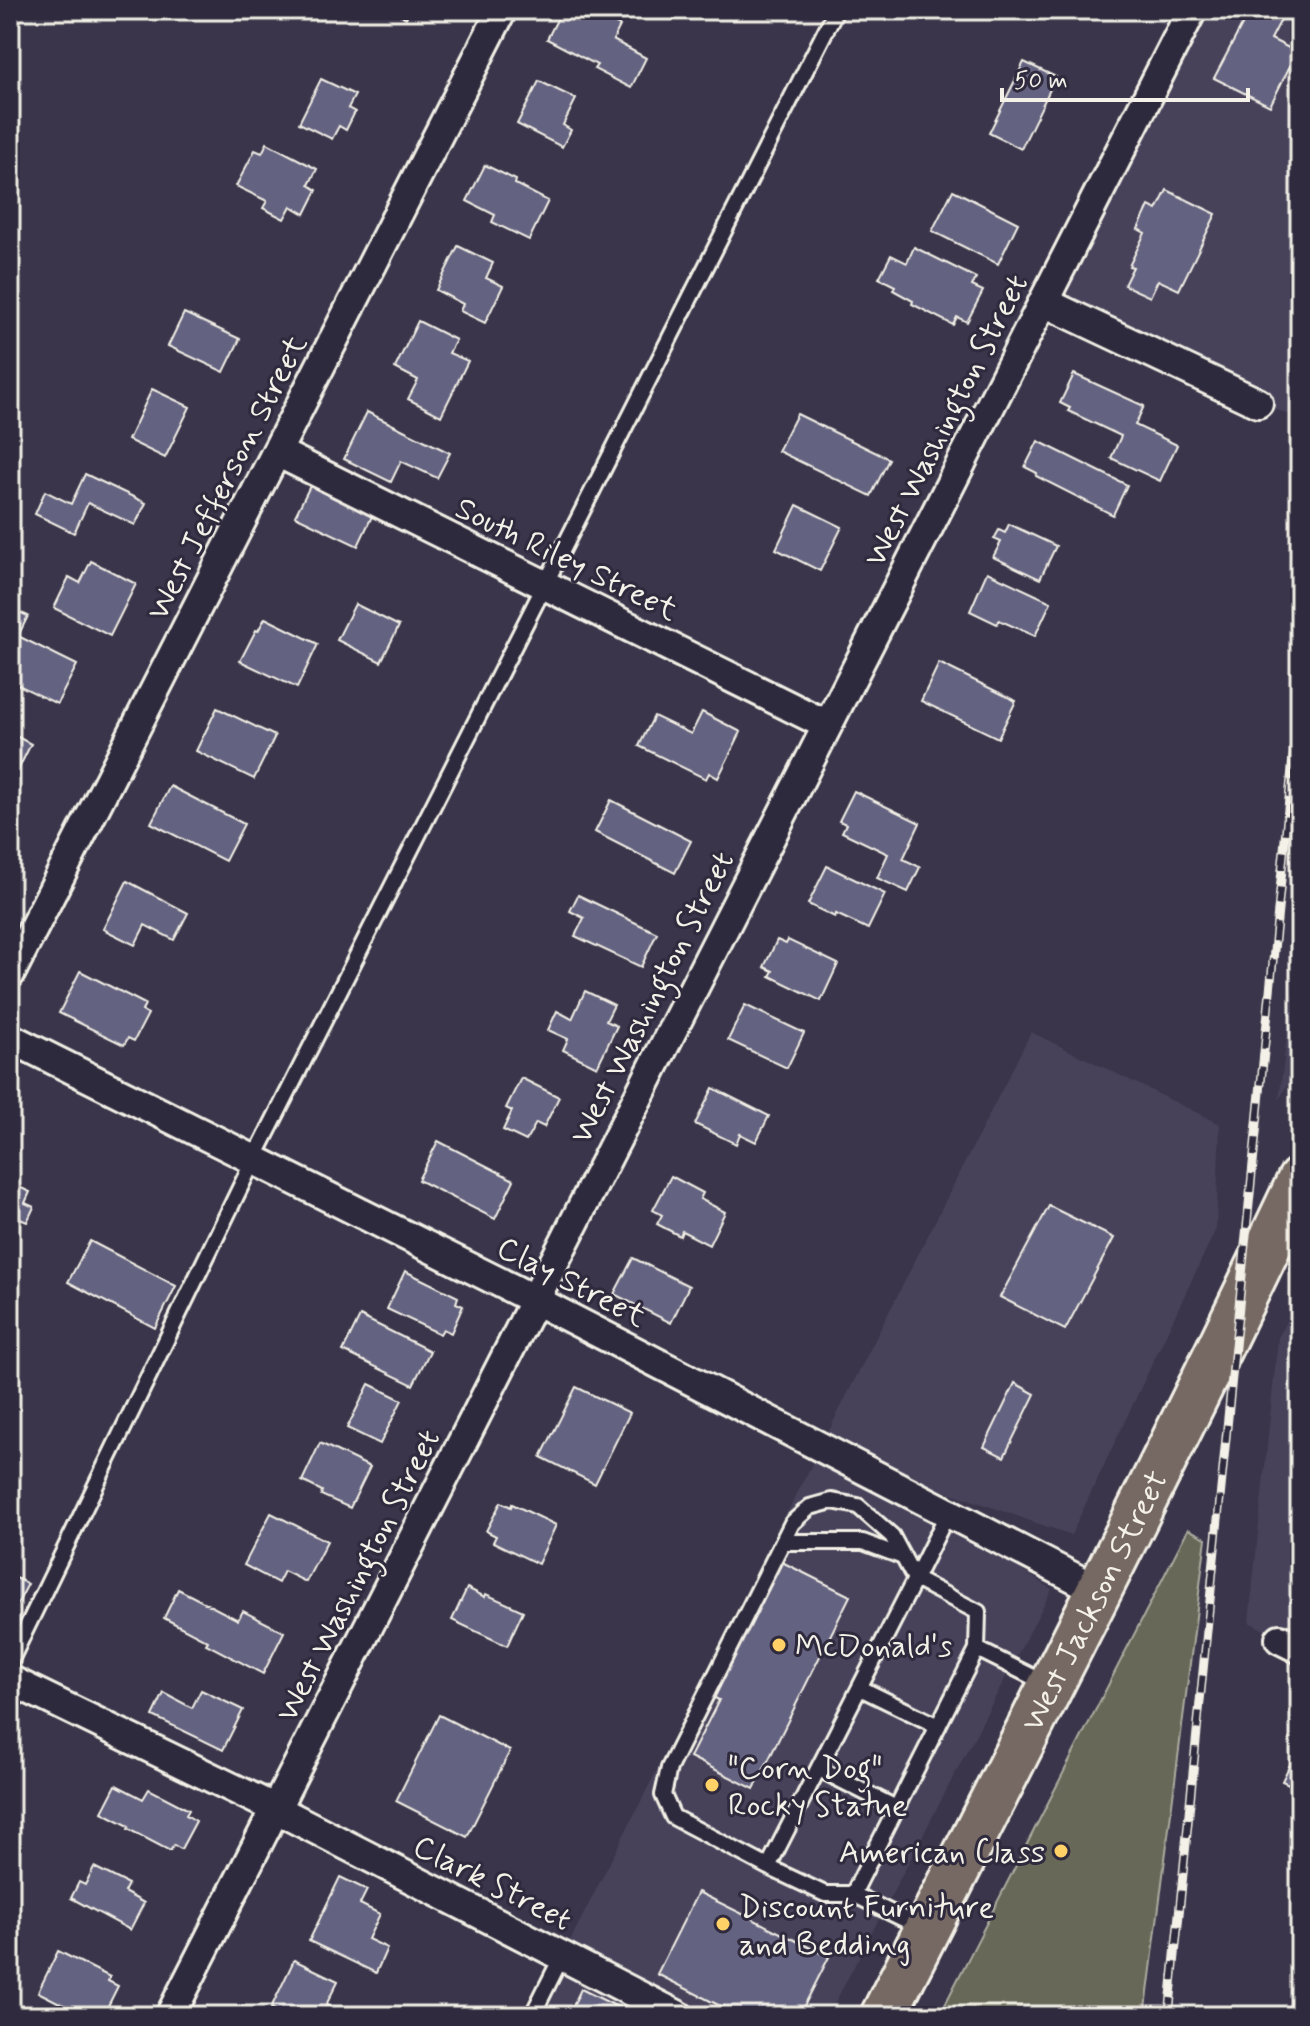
<svg xmlns="http://www.w3.org/2000/svg" width="1310" height="2026" font-family="Mynerve,sans-serif">
	<style>
		.built { fill: #47425a }
		.green { fill: #676859; stroke: #aeaca0; stroke-width: 2 }
		.building { fill: #646280; stroke: #f4f1e8; stroke-width: 2 }
		.lines { fill: none; stroke-linecap: round; stroke-linejoin: round }
		.lane-casing { stroke: #f4f1e8; stroke-width: 20 }
		.street-casing { stroke: #f4f1e8; stroke-width: 34 }
		.primary-casing { stroke: #f4f1e8; stroke-width: 50 }
		.lane { stroke: #2f2a3d; stroke-width: 14 }
		.street { stroke: #2f2a3d; stroke-width: 28 }
		.primary { stroke: #766964; stroke-width: 44 }
		.rail-casing { stroke: #f4f1e8; stroke-width: 9 }
		.rail { stroke: #2f2a3d; stroke-width: 6; stroke-dasharray: 18; stroke-linecap: butt }
		.poi-dot { fill: #ffd166; stroke: #2f2a3d; stroke-width: 3 }
		.labels { text-anchor: middle; stroke-width: 6; stroke-linejoin: round; paint-order: stroke }
		.street-label { font-size: 32px; fill: #f4f1e8; stroke: #2f2a3d }
		.poi-label { font-size: 32px; fill: #f4f1e8; stroke: #2f2a3d; text-anchor: start }
	</style>
	<rect width="100%" height="100%" fill="#3a354a"/>
	<filter id="ink" filterUnits="userSpaceOnUse"><feTurbulence type="fractalNoise" baseFrequency=".0125" numOctaves="2"/><feDisplacementMap in="SourceGraphic" scale="16" xChannelSelector="R" yChannelSelector="G"/><feConvolveMatrix kernelMatrix="1 2 1 2 8 2 1 2 1" color-interpolation-filters="sRGB"/></filter>
	<g filter="url(#ink)">
		<!-- built -->
		<g class="built">
			<path d="M 1135,10 L 1300,10 L 1300,341 L 1293,416 L 1258,403 L 1044,302 L 1180,34 Z"/>
			<path d="M 1300,927 L 1300,1061 L 1279,1100 Z"/>
			<path d="M 1031,1032 L 1220,1124 L 1216,1229 L 1071,1535 L 825,1449 L 1052,1589 L 828,2016 L 532,2016 Z"/>
			<path d="M 1300,1291 L 1300,1649 L 1249,1622 L 1278,1338 Z"/>
		</g>
		<!-- green -->
		<path class="green" d="M 1188,1529 L 1206,1538 L 1145,2016 L 939,2016 Z"/>
		<!-- building -->
		<g class="building">
			<path d="M 390,10 L 410,10 L 406,18 Z"/>
			<path d="M 562,10 L 589,10 L 620,26 L 613,40 L 646,58 L 631,88 L 594,69 L 597,65 L 547,39 Z"/>
			<path d="M 1250,10 L 1286,10 L 1271,39 L 1297,52 L 1270,106 L 1214,78 Z"/>
			<path d="M 1024,62 L 1056,77 L 1021,149 L 989,133 Z"/>
			<path d="M 321,79 L 355,95 L 348,108 L 355,112 L 346,130 L 339,126 L 332,139 L 299,123 Z"/>
			<path d="M 539,81 L 576,99 L 563,125 L 571,130 L 562,147 L 517,124 Z"/>
			<path d="M 267,143 L 317,169 L 309,185 L 317,190 L 305,214 L 291,206 L 284,219 L 263,208 L 267,201 L 236,186 L 255,150 L 262,153 Z"/>
			<path d="M 485,165 L 516,180 L 515,184 L 548,201 L 529,240 L 492,222 L 495,215 L 467,201 Z"/>
			<path d="M 953,190 L 1018,223 L 998,264 L 932,231 Z"/>
			<path d="M 1167,190 L 1216,214 L 1179,290 L 1158,280 L 1150,297 L 1124,285 L 1133,267 L 1129,266 L 1145,233 L 1138,229 L 1149,206 L 1157,210 Z"/>
			<path d="M 458,246 L 493,263 L 486,278 L 503,286 L 485,323 L 460,311 L 463,304 L 436,290 Z"/>
			<path d="M 914,247 L 976,278 L 972,286 L 983,291 L 967,322 L 957,317 L 953,325 L 912,304 L 913,301 L 893,290 L 895,286 L 879,278 L 891,255 L 907,263 Z"/>
			<path d="M 184,313 L 240,339 L 224,372 L 168,346 Z"/>
			<path d="M 418,321 L 456,340 L 449,353 L 468,361 L 441,416 L 408,399 L 418,380 L 395,368 Z"/>
			<path d="M 1074,374 L 1144,406 L 1135,425 L 1177,445 L 1160,481 L 1111,458 L 1121,436 L 1068,411 L 1070,408 L 1060,403 Z"/>
			<path d="M 152,389 L 190,407 L 165,458 L 128,440 Z"/>
			<path d="M 367,412 L 450,453 L 437,478 L 401,461 L 391,482 L 344,459 Z"/>
			<path d="M 797,414 L 889,459 L 871,496 L 778,451 Z"/>
			<path d="M 1038,441 L 1127,485 L 1113,515 L 1036,476 L 1037,473 L 1025,467 Z"/>
			<path d="M 85,474 L 146,503 L 135,525 L 88,503 L 74,533 L 35,514 L 45,491 L 71,504 Z"/>
			<path d="M 311,484 L 374,512 L 358,546 L 295,516 Z"/>
			<path d="M 797,505 L 842,527 L 820,571 L 776,549 Z"/>
			<path d="M 1009,524 L 1056,546 L 1040,579 L 993,557 L 1001,542 L 994,539 L 999,530 L 1005,533 Z"/>
			<path d="M 91,561 L 136,584 L 110,636 L 54,608 L 69,577 L 80,583 Z"/>
			<path d="M 987,572 L 1051,602 L 1035,636 L 999,620 L 997,624 L 970,611 Z"/>
			<path d="M 355,604 L 399,626 L 381,662 L 337,640 Z"/>
			<path d="M 10,608 L 28,616 L 18,636 L 77,665 L 57,704 L 10,681 Z"/>
			<path d="M 265,618 L 318,644 L 297,688 L 240,661 L 256,630 L 258,631 Z"/>
			<path d="M 939,663 L 1016,701 L 998,738 L 921,701 Z"/>
			<path d="M 217,708 L 275,736 L 254,779 L 196,751 Z"/>
			<path d="M 702,712 L 741,732 L 718,778 L 709,773 L 706,779 L 639,746 L 654,716 L 691,734 Z"/>
			<path d="M 10,733 L 31,744 L 13,780 L 10,779 Z"/>
			<path d="M 170,786 L 244,824 L 225,861 L 151,823 Z"/>
			<path d="M 854,791 L 920,823 L 903,859 L 920,867 L 908,892 L 877,878 L 888,854 L 842,832 L 846,824 L 839,821 Z"/>
			<path d="M 611,800 L 691,841 L 675,873 L 595,832 Z"/>
			<path d="M 827,866 L 885,894 L 868,929 L 836,914 L 835,917 L 808,904 Z"/>
			<path d="M 127,881 L 188,913 L 174,940 L 145,925 L 135,945 L 103,929 Z"/>
			<path d="M 578,895 L 657,933 L 641,967 L 575,936 L 584,918 L 570,911 Z"/>
			<path d="M 777,940 L 786,944 L 788,940 L 838,964 L 821,1001 L 770,976 L 773,971 L 764,967 Z"/>
			<path d="M 80,971 L 145,1004 L 142,1011 L 148,1014 L 134,1041 L 128,1038 L 124,1045 L 59,1013 Z"/>
			<path d="M 585,991 L 614,1005 L 606,1021 L 617,1026 L 597,1067 L 563,1050 L 568,1039 L 548,1030 L 557,1011 L 572,1019 Z"/>
			<path d="M 745,1005 L 804,1033 L 787,1068 L 728,1040 Z"/>
			<path d="M 521,1078 L 559,1097 L 544,1127 L 536,1123 L 526,1141 L 503,1130 L 512,1111 L 506,1108 Z"/>
			<path d="M 713,1088 L 769,1116 L 756,1142 L 740,1134 L 736,1144 L 695,1124 Z"/>
			<path d="M 438,1141 L 514,1180 L 495,1219 L 418,1180 Z"/>
			<path d="M 671,1176 L 703,1193 L 700,1199 L 725,1212 L 709,1245 L 682,1231 L 680,1236 L 657,1224 L 662,1215 L 653,1210 Z"/>
			<path d="M 10,1183 L 30,1192 L 25,1203 L 34,1207 L 27,1222 L 18,1218 L 13,1228 L 10,1227 Z"/>
			<path d="M 1049,1206 L 1114,1238 L 1065,1330 L 1000,1297 Z"/>
			<path d="M 90,1241 L 176,1286 L 155,1328 L 68,1282 Z"/>
			<path d="M 633,1258 L 689,1286 L 671,1323 L 614,1294 Z"/>
			<path d="M 405,1271 L 458,1297 L 456,1303 L 463,1306 L 451,1333 L 443,1329 L 440,1334 L 387,1309 Z"/>
			<path d="M 360,1316 L 430,1351 L 413,1385 L 343,1351 Z"/>
			<path d="M 1015,1383 L 1035,1394 L 1004,1457 L 984,1447 Z"/>
			<path d="M 369,1384 L 402,1400 L 380,1444 L 347,1428 Z"/>
			<path d="M 576,1387 L 630,1413 L 595,1484 L 541,1457 Z"/>
			<path d="M 320,1443 L 370,1467 L 350,1508 L 321,1495 L 322,1491 L 302,1481 Z"/>
			<path d="M 501,1502 L 511,1507 L 512,1504 L 556,1525 L 538,1564 L 493,1542 L 496,1536 L 486,1531 Z"/>
			<path d="M 271,1513 L 327,1541 L 306,1582 L 284,1571 L 278,1583 L 244,1565 Z"/>
			<path d="M 776,1559 L 850,1596 L 754,1789 L 690,1757 L 719,1700 L 708,1695 Z"/>
			<path d="M 10,1575 L 28,1584 L 10,1618 Z"/>
			<path d="M 467,1588 L 485,1597 L 486,1594 L 523,1611 L 507,1646 L 452,1620 Z"/>
			<path d="M 178,1589 L 238,1620 L 243,1611 L 284,1632 L 263,1674 L 206,1644 L 208,1641 L 164,1618 Z"/>
			<path d="M 201,1690 L 243,1710 L 223,1750 L 153,1716 L 164,1693 L 192,1708 Z"/>
			<path d="M 439,1715 L 510,1751 L 467,1837 L 396,1801 Z"/>
			<path d="M 1300,1744 L 1300,1789 L 1282,1781 Z"/>
			<path d="M 116,1785 L 143,1799 L 149,1789 L 189,1810 L 186,1815 L 196,1821 L 181,1849 L 174,1845 L 170,1851 L 128,1829 L 129,1826 L 102,1812 Z"/>
			<path d="M 94,1867 L 128,1884 L 124,1892 L 144,1903 L 130,1930 L 71,1898 L 79,1882 L 85,1885 Z"/>
			<path d="M 340,1877 L 367,1890 L 360,1904 L 380,1914 L 368,1939 L 387,1948 L 376,1973 L 309,1941 Z"/>
			<path d="M 698,1892 L 829,1957 L 799,2016 L 740,2016 L 657,1974 Z"/>
			<path d="M 58,1951 L 110,1977 L 108,1981 L 118,1986 L 103,2016 L 93,2014 L 85,2016 L 38,1992 Z"/>
			<path d="M 294,1960 L 338,1981 L 326,2005 L 350,2016 L 287,2016 L 271,2008 Z"/>
			<path d="M 581,1989 L 636,2016 L 568,2016 Z"/>
		</g>
		<g class="lines">
			<!-- lane casing -->
			<g class="lane-casing">
				<g id="lane">
					<path d="M 948,1513 L 915,1579 L 978,1612 L 977,1649 L 1047,1684"/>
					<path d="M 783,1542 L 863,1542 L 903,1557"/>
					<path d="M 10,1662 L 254,1159 L 836,10"/>
					<path d="M 860,1688 L 938,1726"/>
					<path d="M 819,1769 L 896,1808"/>
					<path d="M 768,1867 L 673,1817 L 663,1795 L 669,1768 L 792,1523 L 810,1507 L 832,1501 L 858,1506 L 892,1536 L 915,1579 L 768,1867 L 825,1894 L 853,1894 L 922,1928"/>
					<path d="M 853,1894 L 977,1649"/>
					<path d="M 532,2016 L 562,1956"/>
				</g>
			</g>
			<!-- street casing -->
			<g class="street-casing">
				<g id="street">
					<path d="M 1044,302 L 1258,403"/>
					<path d="M 277,452 L 827,725"/>
					<path d="M 10,974 L 502,10"/>
					<path d="M 10,1038 L 535,1300 L 1100,1591"/>
					<path d="M 1280,1639 L 1300,1649"/>
					<path d="M 10,1680 L 276,1809 L 679,2016"/>
					<path d="M 170,2016 L 1192,10"/>
				</g>
			</g>
			<!-- primary casing -->
			<g class="primary-casing">
				<g id="primary">
					<path id="s1" d="M 883,2016 C 1024,1738 1167,1462 1300,1180"/>
				</g>
			</g>
			<!-- lane -->
			<use href="#lane" class="lane"/>
			<!-- street -->
			<use href="#street" class="street"/>
			<!-- primary -->
			<use href="#primary" class="primary"/>
			<!-- rail casing -->
			<g class="rail-casing">
				<path id="rail" d="M 1169,2016 L 1300,687"/>
			</g>
			<!-- rail -->
			<use href="#rail" class="rail"/>
		</g>
	</g>
	<!-- markers -->
	<g class="poi-dot">
		<circle cx="779" cy="1645" r="8"/>
		<circle cx="712" cy="1785" r="8"/>
		<circle cx="1061" cy="1851" r="8"/>
		<circle cx="723" cy="1924" r="8"/>
	</g>
	<g class="labels">
		<!-- street labels -->
		<g class="street-label">
			<text transform="translate(945 420) rotate(-63)" y="11">West Washington Street</text>
			<text transform="translate(226 477) rotate(-63)" y="11">West Jefferson Street</text>
			<text transform="translate(567 558) rotate(26)" y="11">South Riley Street</text>
			<text transform="translate(651 997) rotate(-63)" y="11">West Washington Street</text>
			<text transform="translate(572 1281) rotate(27)" y="11">Clay Street</text>
			<text transform="translate(357 1575) rotate(-63)" y="11">West Washington Street</text>
			<text dy="11" stroke="none"><textPath href="#s1" startOffset="466">West Jackson Street</textPath></text>
			<text transform="translate(493 1882) rotate(27)" y="11">Clark Street</text>
		</g>
		<!-- poi labels -->
		<g class="poi-label">
			<text x="795" y="1656">McDonald's</text>
			<text x="728" y="1778">"Corn Dog"<tspan x="728" dy="37">Rocky Statue</tspan></text>
			<text x="1045" y="1862" text-anchor="end">American Class</text>
			<text x="739" y="1917">Discount Furniture<tspan x="739" dy="37">and Bedding</tspan></text>
		</g>
	</g>
	<!-- margin -->
	<rect width="1310" height="2026" fill="none" stroke="#2f2a3d" stroke-width="40"/>
	<rect x="20" y="20" width="1270" height="1986" fill="none" stroke="#f4f1e8" stroke-width="3" filter="url(#ink)"/>
	<!-- scale -->
	<path d="M1002 88v12h246v-12" fill="none" stroke="#f4f1e8" stroke-width="4"/>
	<text x="1014" y="88" font-size="24" fill="#f4f1e8" stroke="#2f2a3d" stroke-width="6" paint-order="stroke">50 m</text>
</svg>
